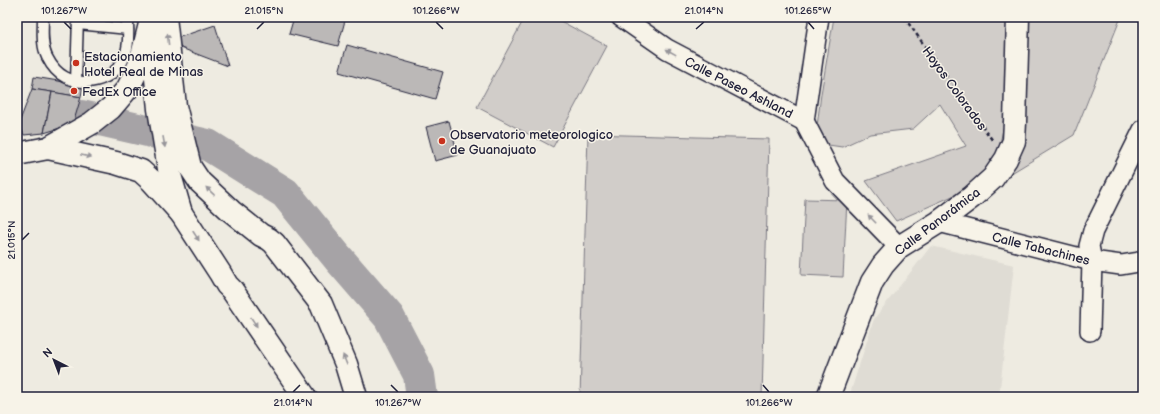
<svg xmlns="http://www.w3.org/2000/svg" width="1160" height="414" font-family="'Balsamiq Sans',sans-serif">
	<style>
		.built { fill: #dfdcd4 }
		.green { fill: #d1cdc9; stroke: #7a7882; fill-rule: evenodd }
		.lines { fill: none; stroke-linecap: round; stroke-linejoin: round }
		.river { stroke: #a6a3a6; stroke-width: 32 }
		.building { fill: #bbb8b7; stroke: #22223b }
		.lane-casing { stroke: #22223b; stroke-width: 13 }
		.street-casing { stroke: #22223b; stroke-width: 22 }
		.secondary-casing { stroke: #22223b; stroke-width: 25 }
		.primary-casing { stroke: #22223b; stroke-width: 25 }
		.path { stroke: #22223b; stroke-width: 2.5; stroke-dasharray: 4 3; stroke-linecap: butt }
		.lane { stroke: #f7f3e8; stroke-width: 10 }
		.street { stroke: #f7f3e8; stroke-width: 19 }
		.secondary { stroke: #f7f3e8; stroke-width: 22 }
		.primary { stroke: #f7f3e8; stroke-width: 22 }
		.oneway { fill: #97959a }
		.ticks { fill: none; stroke: #22223b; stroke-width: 1.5 }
		.poi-dot { fill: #c8321e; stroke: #f7f3e8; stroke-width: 1.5 }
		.labels { text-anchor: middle; stroke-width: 3; stroke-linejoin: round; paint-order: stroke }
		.poi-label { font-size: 13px; fill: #22223b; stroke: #f7f3e8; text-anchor: start }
		.street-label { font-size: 13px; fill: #22223b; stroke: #f7f3e8 }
		.neatline { fill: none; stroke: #22223b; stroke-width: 1.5 }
		.ticks-label { font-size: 10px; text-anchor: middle; fill: #22223b }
	</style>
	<rect width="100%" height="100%" fill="#eeebe1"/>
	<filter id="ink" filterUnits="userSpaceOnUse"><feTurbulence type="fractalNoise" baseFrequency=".025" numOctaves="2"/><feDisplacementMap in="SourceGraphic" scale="8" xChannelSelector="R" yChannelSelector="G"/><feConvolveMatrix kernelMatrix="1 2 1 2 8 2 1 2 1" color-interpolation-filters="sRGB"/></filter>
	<g filter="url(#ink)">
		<!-- built -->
		<path class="built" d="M 931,246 L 1014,265 L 999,397 L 849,397 L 874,319 Z"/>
		<!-- green -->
		<g class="green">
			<path d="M 525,17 L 553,17 L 607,46 L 553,147 L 477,107 Z"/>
			<path d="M 834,17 L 1121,17 L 1074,135 L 972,197 L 982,183 L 896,221 L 866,181 L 966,146 L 940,104 L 913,129 L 870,134 L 842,147 L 815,143 L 821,94 ZM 1008,105 L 1014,141 L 996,163 Z"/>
			<path d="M 588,134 L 769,139 L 762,397 L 580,397 Z"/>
			<path d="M 805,199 L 847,200 L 843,277 L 801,275 Z"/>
		</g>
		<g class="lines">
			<!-- river -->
			<path class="river" d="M 82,116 L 208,145 L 285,193 L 338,258 L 389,317 L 419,375 L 422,397"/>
		</g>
		<!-- building -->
		<g class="building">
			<path d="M 294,17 L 346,17 L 338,46 L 289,34 Z"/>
			<path d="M 215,25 L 228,66 L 181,48 L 177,38 Z"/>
			<path d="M 347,45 L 443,72 L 435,99 L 339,72 Z"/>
			<path d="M 34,77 L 83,85 L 81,97 L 32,89 Z"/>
			<path d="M 32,89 L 52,92 L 44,133 L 24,135 L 19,123 Z"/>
			<path d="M 52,92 L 81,97 L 73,124 L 44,133 Z"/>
			<path d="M 449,121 L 458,155 L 435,161 L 426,127 Z"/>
		</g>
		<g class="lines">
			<!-- lane casing -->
			<g class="lane-casing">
				<g id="lane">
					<path d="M 43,17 C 43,29 41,45 47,57 C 51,65 57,73 65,77 C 84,87 110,82 122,62 C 130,49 128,32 128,17"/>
					<path d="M 78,24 L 128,29"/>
					<path d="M 76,82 L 78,17"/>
				</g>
			</g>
			<!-- street casing -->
			<g class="street-casing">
				<g id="street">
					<path d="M 621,17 L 667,49 L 804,121 L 835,181 L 899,247"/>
					<path d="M 804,121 L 819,17"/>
					<path d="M 939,222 L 1092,261 L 1121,265 L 1139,262 L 1143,260"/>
					<path d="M 1090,331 L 1092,261 L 1089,246 L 1093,231 L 1143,130"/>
				</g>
			</g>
			<!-- secondary casing -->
			<g class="secondary-casing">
				<g id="secondary">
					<path d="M 48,148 L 116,163 L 141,171 L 152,181 L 181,213"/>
					<path d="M 17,154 L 48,148 L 92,123 L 111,108 L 128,88 L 140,64 L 150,24"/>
					<path d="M 828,397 L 872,282 L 883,265 L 899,247 L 939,222 L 972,197 L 993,178 L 1006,159 L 1014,141 L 1015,122 L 1018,17"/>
				</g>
			</g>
			<!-- primary casing -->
			<g class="primary-casing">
				<g id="primary">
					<path d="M 150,17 L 159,109 L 170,175 L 181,213 L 220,273 L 227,285 L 232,290 L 305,397"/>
					<path d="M 165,17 L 175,106 L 190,167 L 200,182 L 231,211 L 261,235 L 269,239 L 274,243 L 321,304 L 346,364 L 356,397"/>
				</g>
			</g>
			<!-- path -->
			<path class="path" d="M 904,17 L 993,141"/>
			<!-- lane -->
			<use href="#lane" class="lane"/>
			<!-- street -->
			<use href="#street" class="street"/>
			<!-- secondary -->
			<use href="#secondary" class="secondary"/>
			<!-- primary -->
			<use href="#primary" class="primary"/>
		</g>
		<!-- one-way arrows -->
		<defs><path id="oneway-solid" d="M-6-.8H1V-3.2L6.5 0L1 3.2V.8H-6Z"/></defs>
		<g class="oneway">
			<use href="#oneway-solid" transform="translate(168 39) rotate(-96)"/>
			<use href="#oneway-solid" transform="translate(671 52) rotate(-151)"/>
			<use href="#oneway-solid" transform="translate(164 142) rotate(80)"/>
			<use href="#oneway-solid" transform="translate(86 156) rotate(12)"/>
			<use href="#oneway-solid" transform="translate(210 191) rotate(-137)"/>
			<use href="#oneway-solid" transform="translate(872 219) rotate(-134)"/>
			<use href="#oneway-solid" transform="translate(196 236) rotate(57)"/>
			<use href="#oneway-solid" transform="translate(254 322) rotate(56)"/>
			<use href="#oneway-solid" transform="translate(345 360) rotate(-112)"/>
		</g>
	</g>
	<!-- ticks -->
	<path class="ticks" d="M 64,22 L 71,29M 436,22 L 443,29M 808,22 L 814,29M 257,29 L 264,22M 696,29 L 704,22M 22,240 L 29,233M 391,385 L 398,392M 763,385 L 769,392M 293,392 L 300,385"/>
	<!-- markers -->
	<g class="poi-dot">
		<circle cx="76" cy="63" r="4"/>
		<circle cx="74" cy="91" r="4"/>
		<circle cx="442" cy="141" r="4"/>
	</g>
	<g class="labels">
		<!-- poi labels -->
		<g class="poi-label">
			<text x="84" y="61">Estacionamiento<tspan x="84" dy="15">Hotel Real de Minas</tspan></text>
			<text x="82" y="96">FedEx Office</text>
			<text x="450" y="139">Observatorio meteorologico<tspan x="450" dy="15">de Guanajuato</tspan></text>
		</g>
		<!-- street labels -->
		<g class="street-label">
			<text transform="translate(739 87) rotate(27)" y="5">Calle Paseo Ashland</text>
			<text transform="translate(955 88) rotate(54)" y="5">Hoyos Colorados</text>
			<text transform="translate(937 221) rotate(-37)" y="5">Calle Panorámica</text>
			<text transform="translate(1041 248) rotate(14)" y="5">Calle Tabachines</text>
		</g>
	</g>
	<!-- margin -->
	<rect width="1160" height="414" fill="none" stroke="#f7f3e8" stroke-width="44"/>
	<!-- north arrow -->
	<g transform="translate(54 360) rotate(318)" stroke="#f7f3e8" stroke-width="3" paint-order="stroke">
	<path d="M0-3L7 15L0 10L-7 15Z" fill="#22223b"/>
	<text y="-6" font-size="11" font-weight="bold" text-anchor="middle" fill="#22223b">N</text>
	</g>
	<rect x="22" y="22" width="1116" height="370" class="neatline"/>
	<g class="ticks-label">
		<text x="64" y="14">101.267°W</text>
		<text x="264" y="14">21.015°N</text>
		<text x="436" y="14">101.266°W</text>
		<text x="704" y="14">21.014°N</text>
		<text x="808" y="14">101.265°W</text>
		<text transform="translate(11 240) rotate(-90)" y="4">21.015°N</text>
		<text x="293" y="406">21.014°N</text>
		<text x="398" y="406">101.267°W</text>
		<text x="769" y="406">101.266°W</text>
	</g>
</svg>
